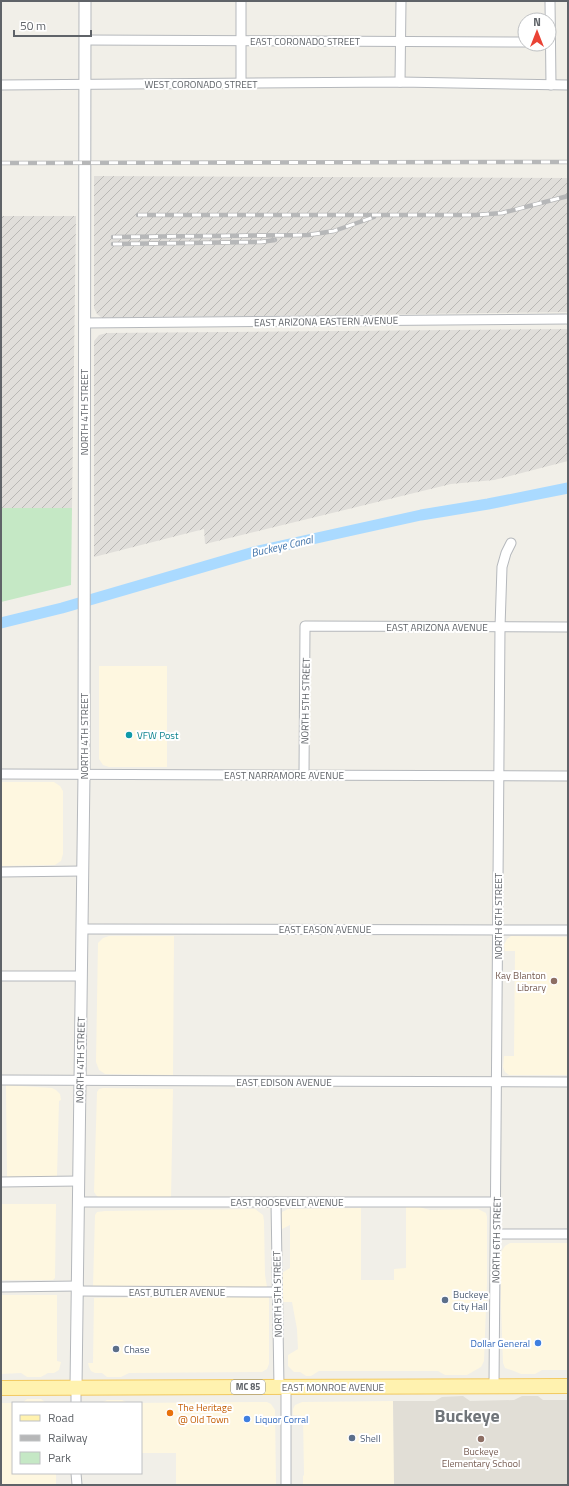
<svg xmlns="http://www.w3.org/2000/svg" width="569" height="1486" font-family="'Titillium Web',sans-serif">
	<style>
		.commercial { fill: #fef7e0 }
		.industrial { fill: url(#industrial-furrows) }
		.education { fill: #e1ded6 }
		.green { fill: #c5e8c5 }
		.lines { fill: none; stroke-linecap: round; stroke-linejoin: round }
		.canal { stroke: #aadaff; stroke-width: 11 }
		.minor-casing { stroke: #b5b8bc; stroke-width: 11 }
		.tertiary-casing { stroke: #b5b8bc; stroke-width: 13 }
		.primary-casing { stroke: #f2c960; stroke-width: 16 }
		.minor { stroke: #fff; stroke-width: 9 }
		.tertiary { stroke: #fff; stroke-width: 11 }
		.primary { stroke: #fff2af; stroke-width: 14 }
		.rail-casing { stroke: #b6b7b8; stroke-width: 4.5 }
		.rail { stroke: #fff; stroke-width: 3; stroke-dasharray: 9; stroke-linecap: butt }
		.culture-dot { fill: #0f9aa8; stroke: #fff; stroke-width: 1.5 }
		.education-dot { fill: #8d6e63; stroke: #fff; stroke-width: 1.5 }
		.service-dot { fill: #5c6f8a; stroke: #fff; stroke-width: 1.5 }
		.shop-dot { fill: #3f7fe0; stroke: #fff; stroke-width: 1.5 }
		.food-dot { fill: #e8710a; stroke: #fff; stroke-width: 1.5 }
		.labels { text-anchor: middle; stroke-width: 4; stroke-linejoin: round; paint-order: stroke }
		.shield { fill: #fff; stroke: #8f9295; stroke-width: 1 }
		.shield-label { font-size: 9px; font-weight: bold; fill: #5f6368 }
		.street-label { font-size: 10px; fill: #5f6368; stroke: #fff }
		.culture-label { font-size: 10px; fill: #0d838f; stroke: #fff; text-anchor: start }
		.education-label { font-size: 10px; fill: #785e54; stroke: #fff; text-anchor: end }
		.service-label { font-size: 10px; fill: #4e5e75; stroke: #fff; text-anchor: start }
		.shop-label { font-size: 10px; fill: #366cbe; stroke: #fff; text-anchor: end }
		.food-label { font-size: 10px; fill: #c56008; stroke: #fff; text-anchor: start }
		.water-label { font-size: 11px; font-style: italic; fill: #4174aa; stroke: #fff }
		.town-label { font-size: 18px; font-weight: bold; fill: #70757a; stroke: #fff }
	</style>
	<defs>
		<pattern id="industrial-furrows" width="10" height="10" patternUnits="userSpaceOnUse"><rect width="10" height="10" fill="#e0deda"/><path d="M-1 1l2-2M0 10L10 0M9 11l2-2" fill="none" stroke="#b9b8b5"/></pattern>
	</defs>
	<rect width="100%" height="100%" fill="#f1efe8"/>
	<!-- commercial -->
	<g class="commercial">
		<path d="M 99,666 L 167,666 L 167,767 L 109,767 L 103,765 L 99,759 Z"/>
		<path d="M 1,782 L 54,782 L 60,786 L 63,791 L 63,854 L 61,861 L 55,865 L 1,866 Z"/>
		<path d="M 109,936 L 174,936 L 173,1075 L 105,1074 L 99,1070 L 96,1062 L 98,943 L 103,938 Z"/>
		<path d="M 511,936 L 568,937 L 568,1075 L 509,1075 L 505,1072 L 503,1067 L 504,1056 L 514,1056 L 515,951 L 505,951 L 504,945 L 507,939 Z"/>
		<path d="M 6,1085 L 52,1088 L 56,1090 L 60,1094 L 61,1100 L 59,1101 L 57,1176 L 7,1177 Z"/>
		<path d="M 103,1088 L 173,1089 L 171,1198 L 98,1197 L 96,1195 L 94,1192 L 97,1092 L 99,1089 Z"/>
		<path d="M 1,1204 L 56,1204 L 55,1278 L 53,1280 L 1,1280 Z"/>
		<path d="M 406,1207 L 419,1207 L 430,1210 L 478,1209 L 486,1213 L 487,1217 L 487,1282 L 484,1361 L 481,1367 L 467,1375 L 445,1375 L 438,1371 L 319,1371 L 311,1376 L 306,1376 L 300,1372 L 294,1372 L 288,1366 L 288,1355 L 298,1349 L 297,1329 L 292,1302 L 282,1302 L 280,1274 L 290,1268 L 290,1225 L 280,1230 L 280,1218 L 282,1212 L 288,1209 L 361,1208 L 361,1280 L 394,1280 L 394,1269 L 406,1268 Z"/>
		<path d="M 255,1209 L 263,1215 L 264,1221 L 265,1275 L 267,1287 L 93,1287 L 95,1215 L 97,1212 L 105,1211 Z"/>
		<path d="M 510,1243 L 568,1243 L 568,1370 L 542,1370 L 535,1374 L 521,1374 L 514,1371 L 505,1368 L 503,1363 L 501,1306 L 501,1252 L 505,1246 Z"/>
		<path d="M 1,1295 L 57,1295 L 57,1361 L 61,1362 L 59,1370 L 54,1373 L 48,1373 L 41,1377 L 27,1377 L 21,1373 L 1,1374 Z"/>
		<path d="M 269,1296 L 269,1364 L 267,1369 L 262,1372 L 129,1373 L 121,1377 L 107,1377 L 102,1373 L 95,1373 L 91,1371 L 89,1367 L 88,1363 L 93,1363 L 94,1298 Z"/>
		<path d="M 27,1399 L 41,1399 L 45,1402 L 54,1403 L 18,1403 L 22,1403 Z"/>
		<path d="M 107,1400 L 122,1400 L 128,1403 L 267,1402 L 271,1404 L 275,1410 L 276,1485 L 176,1485 L 176,1453 L 141,1453 L 141,1403 L 96,1403 L 101,1403 Z"/>
		<path d="M 393,1401 L 395,1485 L 303,1485 L 303,1476 L 304,1475 L 303,1416 L 293,1415 L 293,1409 L 295,1405 L 302,1402 Z"/>
		<path d="M 1,1403 L 13,1403 L 13,1473 L 56,1473 L 56,1485 L 1,1485 Z"/>
	</g>
	<!-- industrial -->
	<g class="industrial">
		<path d="M 94,176 L 568,178 L 568,312 L 102,318 L 97,314 L 94,308 Z"/>
		<path d="M 1,216 L 76,216 L 72,508 L 1,508 Z"/>
		<path d="M 568,329 L 568,461 L 494,480 L 451,484 L 205,544 L 204,529 L 94,557 L 94,341 L 99,335 L 107,333 Z"/>
	</g>
	<!-- education -->
	<path class="education" d="M 463,1396 L 470,1401 L 514,1400 L 522,1396 L 538,1396 L 543,1400 L 568,1400 L 568,1485 L 394,1485 L 393,1401 L 435,1401 L 442,1397 Z"/>
	<!-- green -->
	<path class="green" d="M 1,508 L 72,508 L 71,585 L 1,602 Z"/>
	<g class="lines">
		<!-- canal -->
		<path class="canal" d="M 1,623 L 62,608 L 258,551 L 421,515 L 488,504 L 568,488"/>
		<!-- minor casing -->
		<g class="minor-casing">
			<g id="minor">
				<path d="M 550,1 L 551,85"/>
				<path d="M 85,40 L 525,42"/>
				<path d="M 400,82 L 401,1"/>
				<path d="M 241,84 L 241,1"/>
				<path d="M 1,85 L 400,82 L 568,85"/>
				<path d="M 84,323 L 568,319"/>
				<path d="M 1,774 L 568,776"/>
				<path d="M 304,775 L 305,626 L 568,627"/>
				<path d="M 1,872 L 83,871"/>
				<path d="M 82,929 L 568,930"/>
				<path d="M 1,976 L 81,976"/>
				<path d="M 1,1080 L 568,1082"/>
				<path d="M 1,1182 L 79,1181"/>
				<path d="M 79,1202 L 496,1202"/>
				<path d="M 276,1202 L 279,1387"/>
				<path d="M 496,1234 L 568,1234"/>
				<path d="M 1,1287 L 78,1286"/>
				<path d="M 78,1291 L 277,1292"/>
				<path d="M 494,1386 L 500,627 L 502,567 L 506,553 L 511,543"/>
				<path d="M 76,1387 L 76,1403"/>
				<path d="M 286,1387 L 286,1485"/>
				<path d="M 76,1473 L 77,1485"/>
			</g>
		</g>
		<!-- tertiary casing -->
		<g class="tertiary-casing">
			<path id="tertiary" d="M 76,1387 L 84,774 L 85,1"/>
		</g>
		<!-- primary casing -->
		<g class="primary-casing">
			<path id="primary" d="M 1,1388 L 568,1386"/>
		</g>
		<!-- minor -->
		<use href="#minor" class="minor"/>
		<!-- tertiary -->
		<use href="#tertiary" class="tertiary"/>
		<!-- primary -->
		<use href="#primary" class="primary"/>
		<!-- rail casing -->
		<g class="rail-casing">
			<g id="rail">
				<path d="M 1,163 L 568,162"/>
				<path d="M 138,215 L 476,215 L 502,213 L 568,196"/>
				<path d="M 113,237 L 308,235 L 334,231 L 374,217"/>
				<path d="M 113,244 L 261,242 L 275,240"/>
			</g>
		</g>
		<!-- rail -->
		<use href="#rail" class="rail"/>
	</g>
	<!-- markers -->
	<circle class="culture-dot" cx="129" cy="735" r="4"/>
	<g class="education-dot">
		<circle cx="554" cy="981" r="4"/>
		<circle cx="481" cy="1439" r="4"/>
	</g>
	<g class="service-dot">
		<circle cx="445" cy="1300" r="4"/>
		<circle cx="116" cy="1349" r="4"/>
		<circle cx="352" cy="1438" r="4"/>
	</g>
	<g class="shop-dot">
		<circle cx="538" cy="1343" r="4"/>
		<circle cx="247" cy="1419" r="4"/>
	</g>
	<circle class="food-dot" cx="170" cy="1413" r="4"/>
	<g class="labels">
		<!-- shield labels -->
		<rect class="shield" x="231" y="1380" width="34" height="14" rx="3"/>
		<g class="shield-label">
			<text x="248" y="1390">MC 85</text>
		</g>
		<!-- street labels -->
		<g class="street-label">
			<text x="305" y="45">EAST CORONADO STREET</text>
			<text x="201" y="88">WEST CORONADO STREET</text>
			<text transform="translate(326 321) rotate(-1)" y="4">EAST ARIZONA EASTERN AVENUE</text>
			<text transform="translate(84 412) rotate(-90)" y="4">NORTH 4TH STREET</text>
			<text x="437" y="631">EAST ARIZONA AVENUE</text>
			<text transform="translate(305 701) rotate(-89)" y="4">NORTH 5TH STREET</text>
			<text transform="translate(84 736) rotate(-90)" y="4">NORTH 4TH STREET</text>
			<text x="284" y="779">EAST NARRAMORE AVENUE</text>
			<text transform="translate(498 916) rotate(-90)" y="4">NORTH 6TH STREET</text>
			<text x="325" y="933">EAST EASON AVENUE</text>
			<text transform="translate(80 1060) rotate(-89)" y="4">NORTH 4TH STREET</text>
			<text x="284" y="1086">EAST EDISON AVENUE</text>
			<text x="287" y="1206">EAST ROOSEVELT AVENUE</text>
			<text transform="translate(496 1240) rotate(-89)" y="4">NORTH 6TH STREET</text>
			<text x="177" y="1296">EAST BUTLER AVENUE</text>
			<text transform="translate(277 1294) rotate(-91)" y="4">NORTH 5TH STREET</text>
			<text x="333" y="1391">EAST MONROE AVENUE</text>
		</g>
		<!-- culture labels -->
		<g class="culture-label">
			<text x="137" y="739">VFW Post</text>
		</g>
		<!-- education labels -->
		<g class="education-label">
			<text x="546" y="979">Kay Blanton<tspan x="546" dy="12">Library</tspan></text>
			<text x="481" y="1455" text-anchor="middle">Buckeye<tspan x="481" dy="12">Elementary School</tspan></text>
		</g>
		<!-- service labels -->
		<g class="service-label">
			<text x="453" y="1298">Buckeye<tspan x="453" dy="12">City Hall</tspan></text>
			<text x="124" y="1353">Chase</text>
			<text x="360" y="1442">Shell</text>
		</g>
		<!-- shop labels -->
		<g class="shop-label">
			<text x="530" y="1347">Dollar General</text>
			<text x="255" y="1423" text-anchor="start">Liquor Corral</text>
		</g>
		<!-- food labels -->
		<g class="food-label">
			<text x="178" y="1411">The Heritage<tspan x="178" dy="12">@ Old Town</tspan></text>
		</g>
		<!-- water labels -->
		<g class="water-label">
			<text transform="translate(282 546) rotate(-13)" y="4">Buckeye Canal</text>
		</g>
		<!-- town labels -->
		<g class="town-label">
			<text x="467" y="1422">Buckeye</text>
		</g>
	</g>
	<!-- border -->
	<rect width="569" height="1486" fill="none" stroke="#5f6368" stroke-width="4"/>
	<!-- legend -->
	<rect x="12" y="1402" width="130" height="72" fill="#ffffff" stroke="#bfc1c3"/>
	<rect x="20" y="1415" width="20" height="6" fill="#fff2af" stroke="#bfc1c3"/>
	<text x="48" y="1422" font-size="12" fill="#5f6368">Road</text>
	<rect x="20" y="1435" width="20" height="6" fill="#b6b7b8" stroke="#bfc1c3"/>
	<text x="48" y="1442" font-size="12" fill="#5f6368">Railway</text>
	<rect x="20" y="1452" width="20" height="12" fill="#c5e8c5" stroke="#bfc1c3"/>
	<text x="48" y="1462" font-size="12" fill="#5f6368">Park</text>
	<!-- north arrow -->
	<g transform="translate(537 32)"><circle r="19" fill="#ffffff" stroke="#bfc1c3"/>
	<path d="M0-3L7 15L0 10L-7 15Z" fill="#ea4335"/>
	<text y="-6" font-size="11" font-weight="bold" text-anchor="middle" fill="#5f6368">N</text>
	</g>
	<!-- scale -->
	<path d="M14 30v6h77v-6" fill="none" stroke="#5f6368" stroke-width="2"/>
	<text x="20" y="30" font-size="12" fill="#5f6368" stroke="#ffffff" stroke-width="3" paint-order="stroke">50 m</text>
</svg>
